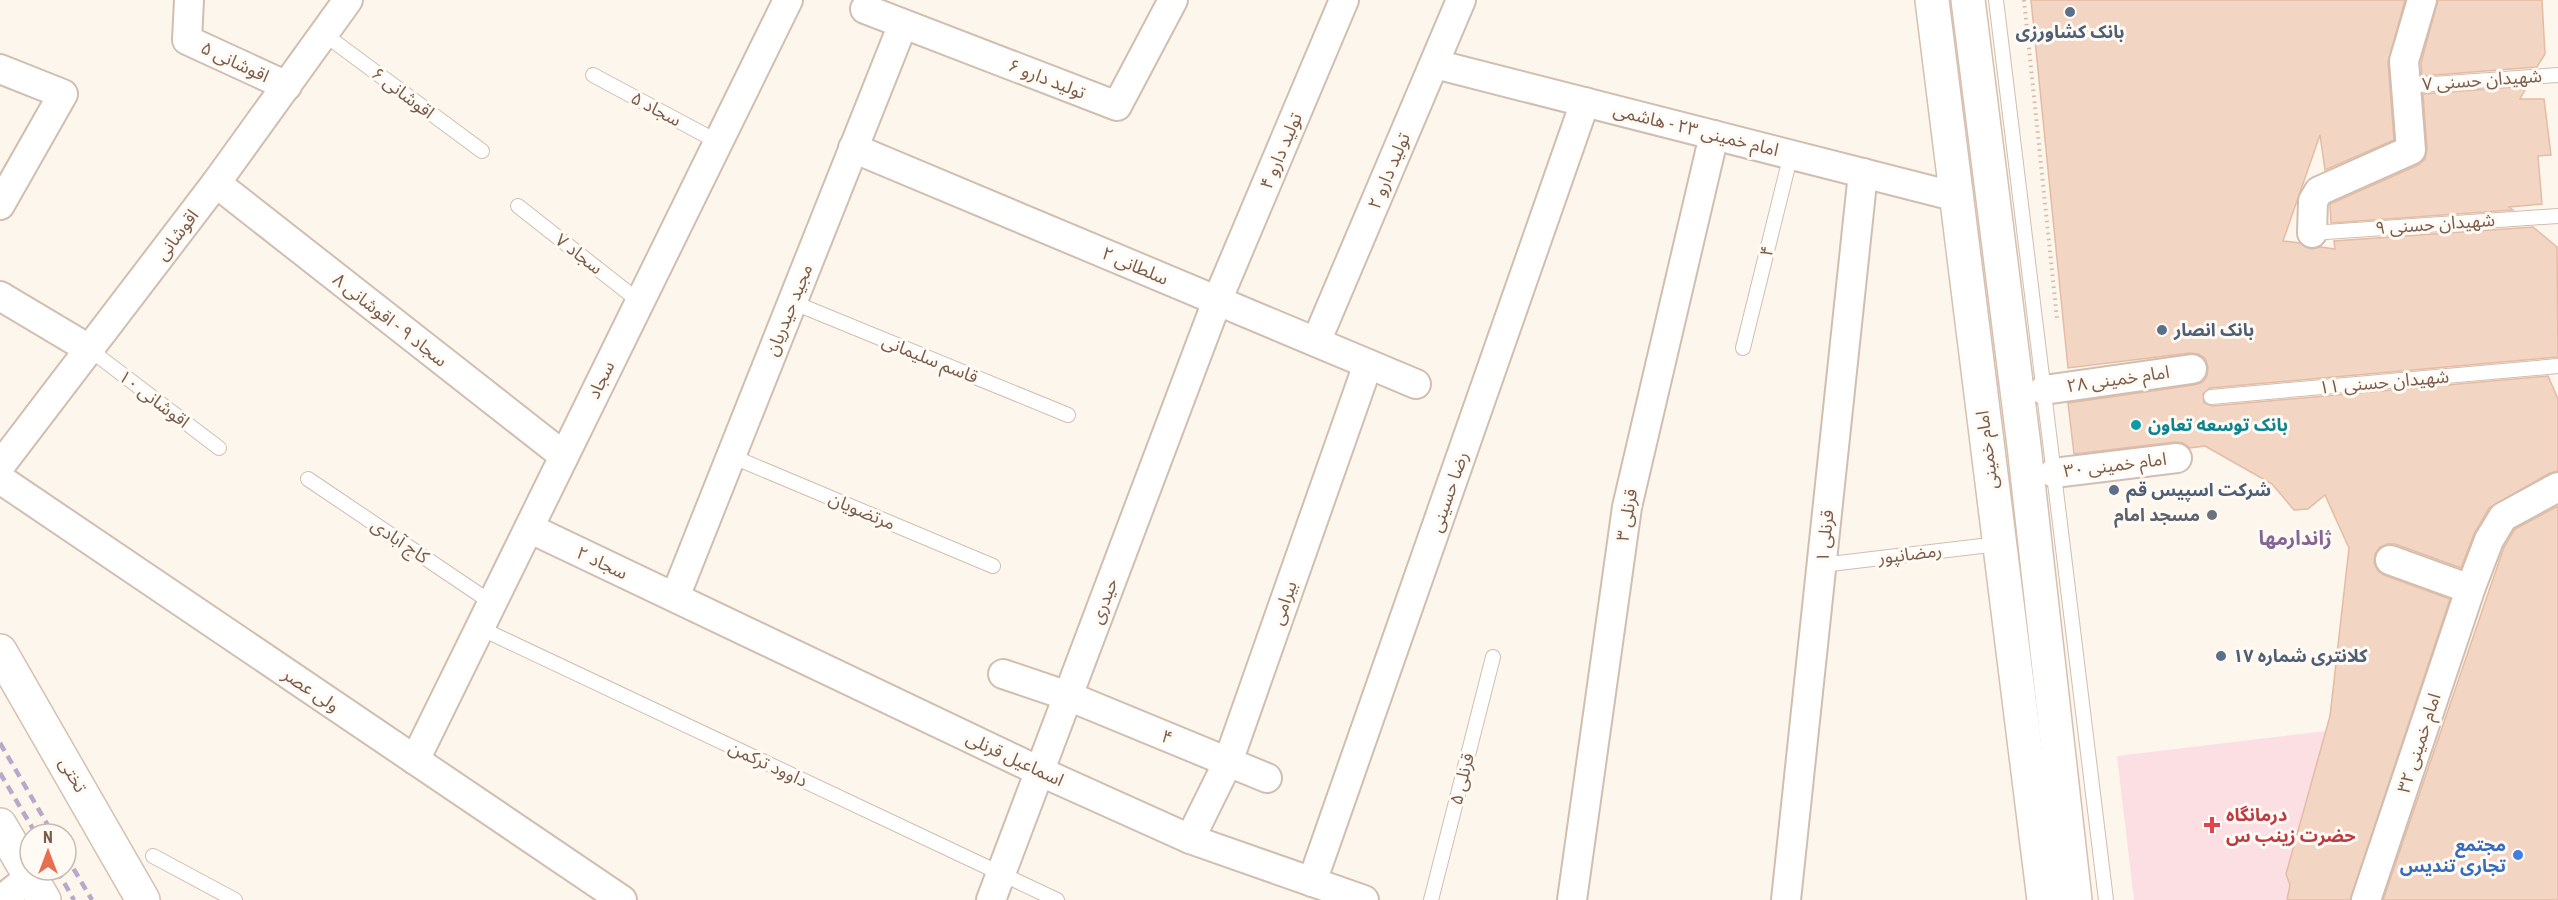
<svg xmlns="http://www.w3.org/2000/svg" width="2558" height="900" font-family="'Roboto Condensed','Noto Sans Arabic',sans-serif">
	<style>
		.medical { fill: #fbdfe3 }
		.building { fill: #f3d5c3; stroke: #e6bba3; stroke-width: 1.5 }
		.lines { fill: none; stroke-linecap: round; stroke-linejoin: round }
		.lane-casing { stroke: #d1beb0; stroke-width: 16 }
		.street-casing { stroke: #d1beb0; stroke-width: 32 }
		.secondary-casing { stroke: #d6c0b0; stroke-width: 36 }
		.path { stroke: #d9b8a5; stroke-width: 4; stroke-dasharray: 1.5 4.5; stroke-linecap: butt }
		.lane { stroke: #fff; stroke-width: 14 }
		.street { stroke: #fff; stroke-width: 28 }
		.secondary { stroke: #fff; stroke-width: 33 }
		.rail { stroke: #b9a8c9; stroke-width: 4.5; stroke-dasharray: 9 6; stroke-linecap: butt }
		.service-dot { fill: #5c6f8a; stroke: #fffaf3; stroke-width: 2 }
		.culture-dot { fill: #0f9aa8; stroke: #fffaf3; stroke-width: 2 }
		.worship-dot { fill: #6b7280; stroke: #fffaf3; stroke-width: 2 }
		.health-dot { fill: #e0444e; stroke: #fffaf3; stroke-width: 2 }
		.shop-dot { fill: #3f7fe0; stroke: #fffaf3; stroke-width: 2 }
		.labels { text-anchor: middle; stroke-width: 6; stroke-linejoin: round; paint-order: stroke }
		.service-label { font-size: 18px; font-weight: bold; fill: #4e5e75; stroke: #fffaf3; text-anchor: start }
		.street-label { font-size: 18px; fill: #7a5c4d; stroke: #fffaf3 }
		.culture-label { font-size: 18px; font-weight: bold; fill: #0d838f; stroke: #fffaf3; text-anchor: start }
		.worship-label { font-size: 18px; font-weight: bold; fill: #5b616d; stroke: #fffaf3; text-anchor: end }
		.health-label { font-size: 18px; font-weight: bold; fill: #be3a42; stroke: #fffaf3; text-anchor: start }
		.shop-label { font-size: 18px; font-weight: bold; fill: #366cbe; stroke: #fffaf3; text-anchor: end }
		.neighbourhood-label { font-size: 20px; font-weight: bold; fill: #846695; stroke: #fffaf3 }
	</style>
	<rect width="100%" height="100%" fill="#fdf6ec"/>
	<!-- medical -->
	<path class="medical" d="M 2326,731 L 2286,874 L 2290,885 L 2287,900 L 2134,900 L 2117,756 Z"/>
	<!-- building -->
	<g class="building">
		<path d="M 2031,0 L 2405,0 L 2388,62 L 2394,140 L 2325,170 L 2320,135 L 2283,241 L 2300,243 L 2311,249 L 2321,247 L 2335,249 L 2334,241 L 2533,227 L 2557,247 L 2558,357 L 2210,388 L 2203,394 L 2204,403 L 2212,406 L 2548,376 L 2558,399 L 2558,471 L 2550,473 L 2489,508 L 2474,534 L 2461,568 L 2395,544 L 2387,544 L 2380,547 L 2375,554 L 2374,563 L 2378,571 L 2384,575 L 2450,599 L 2350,900 L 2287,900 L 2290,885 L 2286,874 L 2330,716 L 2349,548 L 2325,495 L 2308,509 L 2294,510 L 2272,484 L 2205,446 L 2190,448 L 2183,443 L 2175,442 L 2074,454 L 2068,403 L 2194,385 L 2203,382 L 2207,376 L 2208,367 L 2205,358 L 2198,354 L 2190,353 L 2068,368 Z"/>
		<path d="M 2438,0 L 2542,0 L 2545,54 L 2537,67 L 2422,76 L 2421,63 Z"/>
		<path d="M 2527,86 L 2520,99 L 2544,99 L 2551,155 L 2538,156 L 2542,204 L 2509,207 L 2513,210 L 2331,223 L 2330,204 L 2418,165 L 2425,159 L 2427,149 L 2423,94 Z"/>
		<path d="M 2558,506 L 2558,900 L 2383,900 L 2504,547 L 2515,529 Z"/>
	</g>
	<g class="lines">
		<!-- lane casing -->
		<g class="lane-casing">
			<g id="lane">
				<path d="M 1996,0 L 2106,900"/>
				<path d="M 324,34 L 482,151"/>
				<path d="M 593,75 L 718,142"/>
				<path d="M 2405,86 L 2558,75"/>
				<path d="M 518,206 L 640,302"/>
				<path d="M 2312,233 L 2558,216"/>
				<path d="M 792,302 L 1068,415"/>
				<path d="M 1743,348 L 1791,154"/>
				<path d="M 89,349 L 219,448"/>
				<path d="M 2211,397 L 2558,366"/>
				<path d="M 731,456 L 993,566"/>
				<path d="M 308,479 L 492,603"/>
				<path d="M 1822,565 L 1998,544"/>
				<path d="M 480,628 L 1057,900"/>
				<path d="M 153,856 L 235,900"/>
				<path d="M 1431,900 L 1493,657"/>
			</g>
		</g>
		<!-- street casing -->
		<g class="street-casing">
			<g id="street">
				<path d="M 189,0 L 187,40 L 287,86"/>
				<path d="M 865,9 L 1117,106 L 1173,0"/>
				<path d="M 1435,64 L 1957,197"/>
				<path d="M 0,69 L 63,94 L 0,205"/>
				<path d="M 853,148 L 1416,384"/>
				<path d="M 216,183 L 564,456"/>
				<path d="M 2312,233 L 2313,201 L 2319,191 L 2411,150 L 2404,61 L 2422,0"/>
				<path d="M 0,296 L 89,349"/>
				<path d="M 1316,342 L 1461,0"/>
				<path d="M 2044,390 L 2192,369"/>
				<path d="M 0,466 L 216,183 L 348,0"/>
				<path d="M 2054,473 L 2177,458"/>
				<path d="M 0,479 L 622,900"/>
				<path d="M 529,528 L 1039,771 L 1190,839 L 1364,900"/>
				<path d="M 2390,560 L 2470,589"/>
				<path d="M 675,597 L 903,24"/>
				<path d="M 1003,674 L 1068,696 L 1267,778"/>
				<path d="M 415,760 L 788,0"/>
				<path d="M 1190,839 L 1228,762 L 1368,364"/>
				<path d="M 1312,882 L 1585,102"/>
				<path d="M 1,900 L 30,877"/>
				<path d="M 991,900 L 1217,301 L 1344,0"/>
				<path d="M 1572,900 L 1627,507 L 1714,135"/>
				<path d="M 1786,900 L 1863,173"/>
				<path d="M 2366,900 L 2471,587 L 2489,540 L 2503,517 L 2558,487"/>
			</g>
		</g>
		<!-- secondary casing -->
		<g class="secondary-casing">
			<g id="secondary">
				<path d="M 1932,0 L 2044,900"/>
				<path d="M 1968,0 L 2024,446 L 2075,900"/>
				<path d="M 0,651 L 143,900"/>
				<path d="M 0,825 L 44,900"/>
			</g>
		</g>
		<!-- path -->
		<path class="path" d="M 2024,0 L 2057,319"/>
		<!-- lane -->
		<use href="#lane" class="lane"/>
		<!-- street -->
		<use href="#street" class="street"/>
		<!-- secondary -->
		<use href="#secondary" class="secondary"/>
		<!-- rail -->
		<g class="rail">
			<path d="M 0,743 L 53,834"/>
			<path d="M 0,773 L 36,834"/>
			<path d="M 66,856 L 92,900"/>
			<path d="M 57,870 L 74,900"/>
		</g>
	</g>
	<!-- markers -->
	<g class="service-dot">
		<circle cx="2070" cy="12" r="6"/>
		<circle cx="2162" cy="330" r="6"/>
		<circle cx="2114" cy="490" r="6"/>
		<circle cx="2221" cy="656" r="6"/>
	</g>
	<circle class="culture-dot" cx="2136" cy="425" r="6"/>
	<circle class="worship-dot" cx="2212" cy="515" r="6"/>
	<path class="health-dot" d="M2209 816h6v6h6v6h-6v6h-6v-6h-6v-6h6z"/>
	<circle class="shop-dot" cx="2518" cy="855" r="6"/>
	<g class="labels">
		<!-- service labels -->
		<g class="service-label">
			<text x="2070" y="38" text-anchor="middle">بانک کشاورزی</text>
			<text x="2174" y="336">بانک انصار</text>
			<text x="2126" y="496">شرکت اسپیس قم</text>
			<text x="2233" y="662">کلانتری شماره ۱۷</text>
		</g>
		<!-- street labels -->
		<g class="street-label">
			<text transform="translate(235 62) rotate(25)" y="6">اقوشانی ۵</text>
			<text transform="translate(1047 79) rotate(21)" y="6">تولید دارو ۶</text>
			<text transform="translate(2482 80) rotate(-4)" y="6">شهیدان حسنی ۷</text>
			<text transform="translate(403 93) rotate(37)" y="6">اقوشانی ۶</text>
			<text transform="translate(656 109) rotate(28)" y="6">سجاد ۵</text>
			<text transform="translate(1696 130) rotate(14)" y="6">امام خمینی ۲۳ - هاشمی</text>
			<text transform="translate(1281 151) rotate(-67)" y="6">تولید دارو ۴</text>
			<text transform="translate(1389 171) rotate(-67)" y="6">تولید دارو ۲</text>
			<text transform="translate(2435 224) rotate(-4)" y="6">شهیدان حسنی ۹</text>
			<text transform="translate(177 235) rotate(-53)" y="6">اقوشانی</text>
			<text transform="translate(1767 251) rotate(-76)" y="6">۴</text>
			<text transform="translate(579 254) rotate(38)" y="6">سجاد ۷</text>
			<text transform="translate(1135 266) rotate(23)" y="6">۲ سلطانی</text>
			<text transform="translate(789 310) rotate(-68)" y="6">مجید حیدریان</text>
			<text transform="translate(390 320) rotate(38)" y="6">سجاد ۹ - اقوشانی ۸</text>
			<text transform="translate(930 359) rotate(22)" y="6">قاسم سلیمانی</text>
			<text transform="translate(2118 379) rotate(-8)" y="6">امام خمینی ۲۸</text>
			<text transform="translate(601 380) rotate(-64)" y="6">سجاد</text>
			<text transform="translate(2384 382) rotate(-5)" y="6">شهیدان حسنی ۱۱</text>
			<text transform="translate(154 399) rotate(37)" y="6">اقوشانی ۱۰</text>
			<text transform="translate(1987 450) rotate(-97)" y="6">امام خمینی</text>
			<text transform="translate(2115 465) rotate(-7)" y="6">امام خمینی ۳۰</text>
			<text transform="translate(1449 492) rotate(-71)" y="6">رضا حسینی</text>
			<text transform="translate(862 511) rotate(23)" y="6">مرتضویان</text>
			<text transform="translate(1627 515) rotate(-80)" y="6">قرنلی ۳</text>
			<text transform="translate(1825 536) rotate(-84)" y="6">قرنلی ۱</text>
			<text transform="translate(400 541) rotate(34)" y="6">کاج آبادی</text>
			<text transform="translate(1910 554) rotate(-7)" y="6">رمضانپور</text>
			<text transform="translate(602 563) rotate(25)" y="6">سجاد ۲</text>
			<text transform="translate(1104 601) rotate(-69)" y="6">حیدری</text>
			<text transform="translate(1284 603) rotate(-71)" y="6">بیرامی</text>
			<text transform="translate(311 690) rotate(34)" y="6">ولی عصر</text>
			<text transform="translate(1167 737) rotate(22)" y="6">۴</text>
			<text transform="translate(2419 743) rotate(-72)" y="6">امام خمینی ۳۲</text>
			<text transform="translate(1015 759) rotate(25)" y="6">اسماعیل قرنلی</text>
			<text transform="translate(768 764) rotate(25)" y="6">داوود ترکمن</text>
			<text transform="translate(73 775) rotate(60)" y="6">تختی</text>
			<text transform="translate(1462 779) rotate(-76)" y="6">قرنلی ۵</text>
		</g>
		<!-- culture labels -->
		<g class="culture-label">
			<text x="2148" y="431">بانک توسعه تعاون</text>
		</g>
		<!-- worship labels -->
		<g class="worship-label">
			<text x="2200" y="521">مسجد امام</text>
		</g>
		<!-- health labels -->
		<g class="health-label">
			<text x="2226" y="821">درمانگاه<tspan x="2226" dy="21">حضرت زینب س</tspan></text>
		</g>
		<!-- shop labels -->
		<g class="shop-label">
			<text x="2506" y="851">مجتمع<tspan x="2506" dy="21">تجاری تندیس</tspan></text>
		</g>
		<!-- neighbourhood labels -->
		<g class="neighbourhood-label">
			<text x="2295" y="545">ژاندارمها</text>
		</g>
	</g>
	<!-- north arrow -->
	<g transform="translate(48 852)"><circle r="28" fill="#fffaf3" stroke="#cabbb1" stroke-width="1.5"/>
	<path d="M0-4.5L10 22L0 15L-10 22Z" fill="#e76f51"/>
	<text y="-9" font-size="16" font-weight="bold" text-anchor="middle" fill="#7a5c4d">N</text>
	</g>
</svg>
